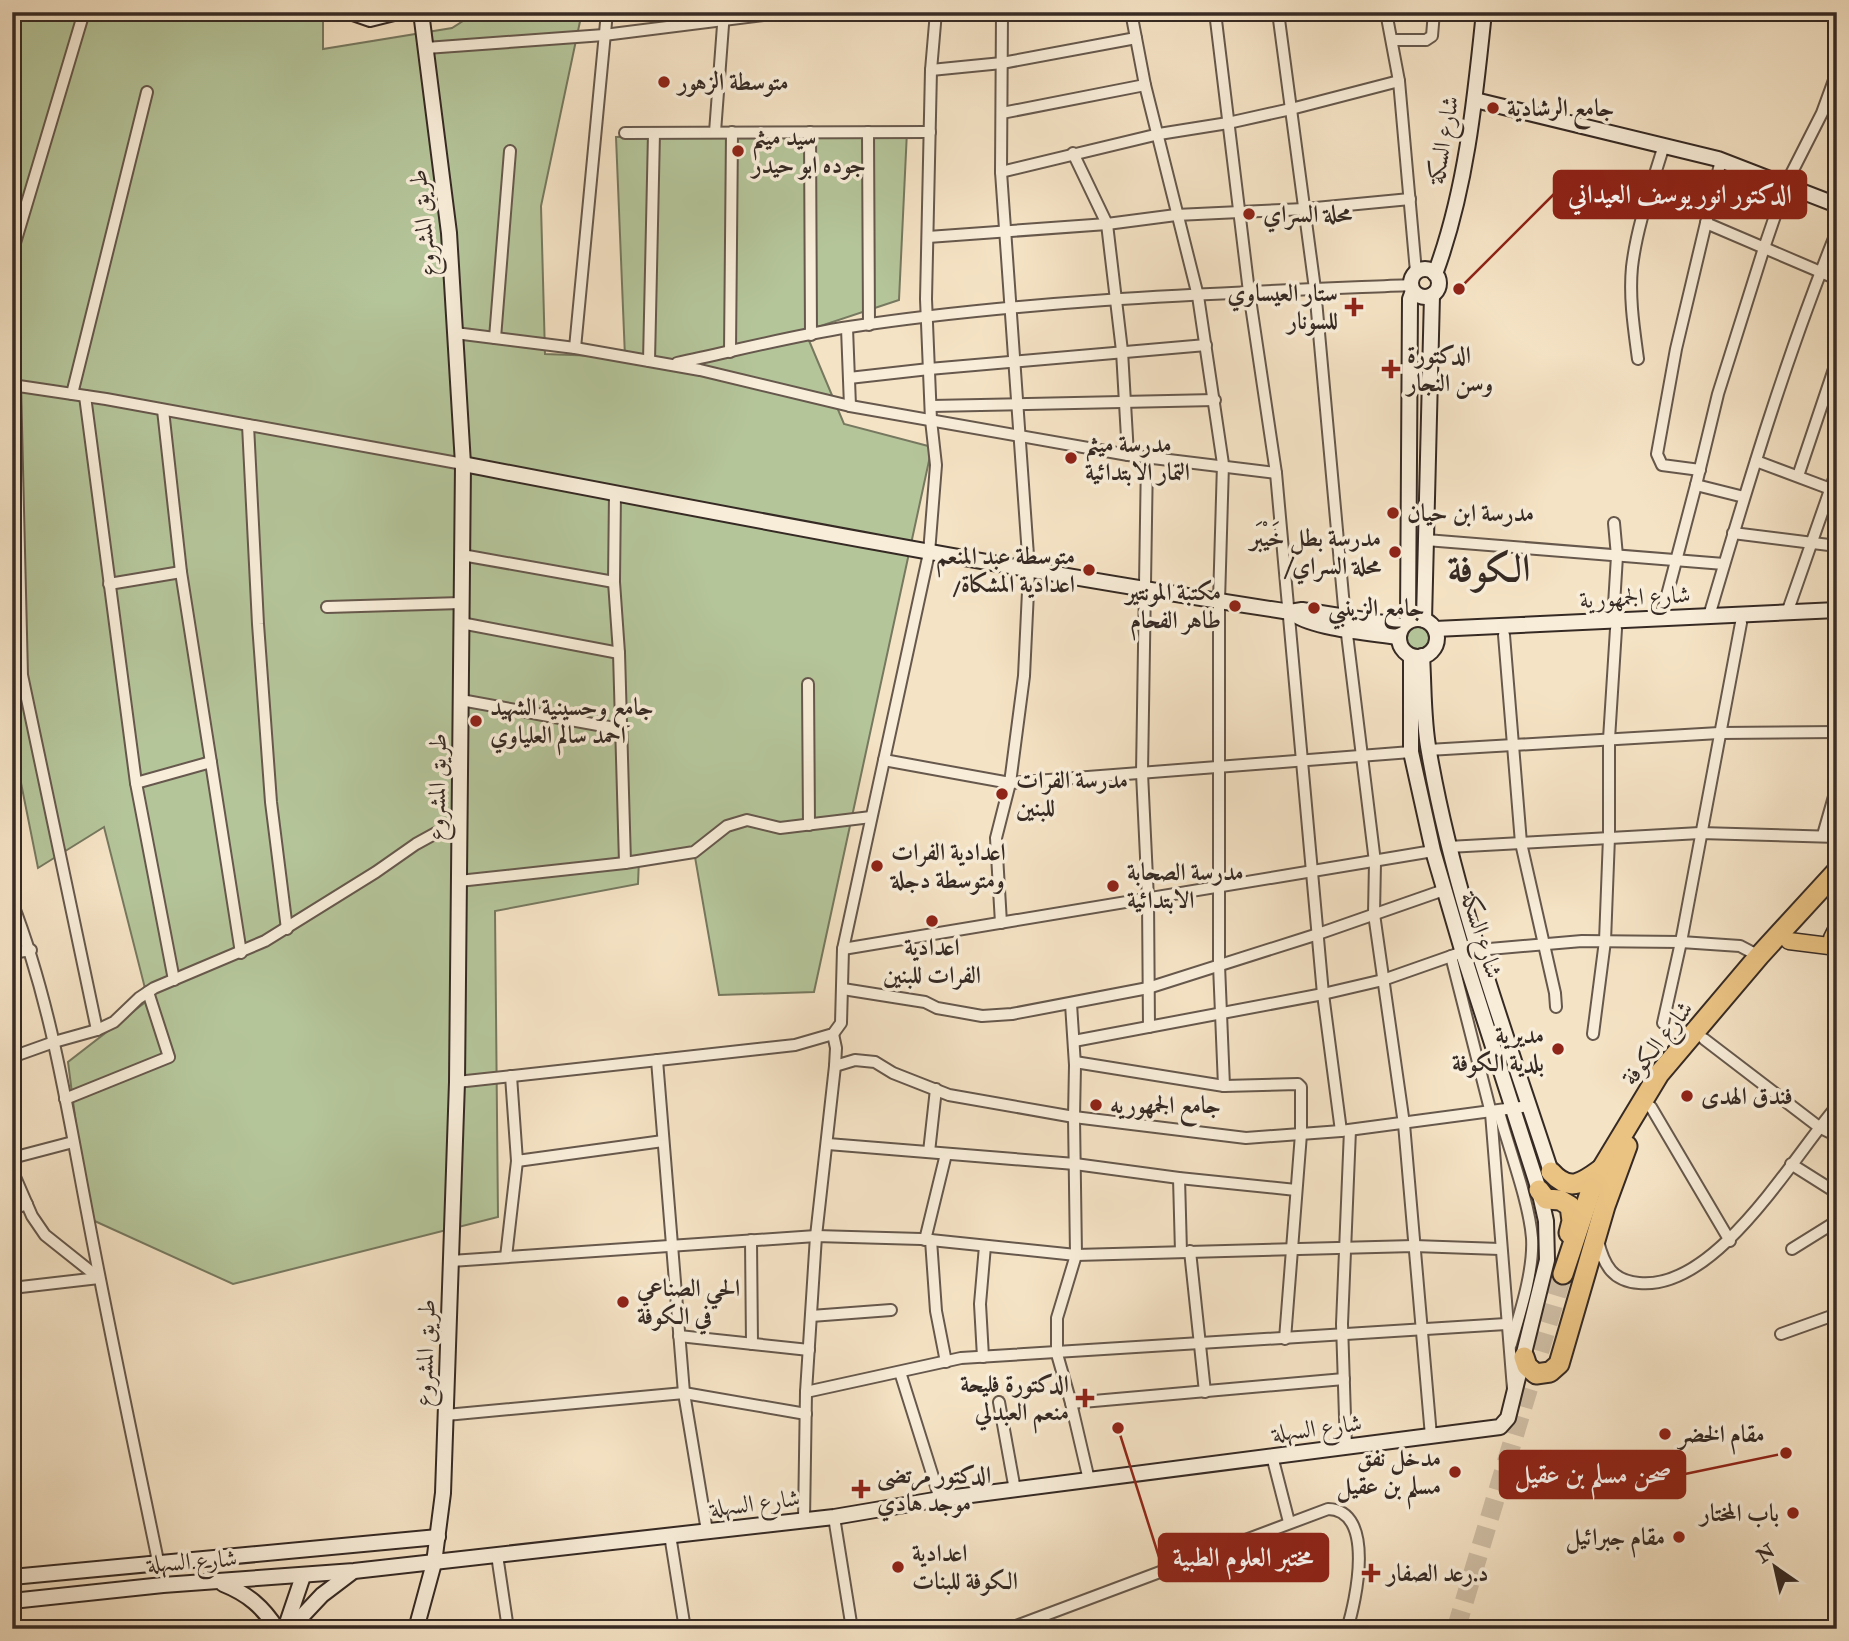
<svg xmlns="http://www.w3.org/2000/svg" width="1849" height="1641" font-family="'IM FELL Double Pica',Amiri,serif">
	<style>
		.green { fill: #b5c59a; stroke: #76785f; stroke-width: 2 }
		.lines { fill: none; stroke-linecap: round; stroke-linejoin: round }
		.highway-tunnel { stroke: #cfbea5; stroke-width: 19; stroke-dasharray: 19 10; stroke-linecap: butt }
		.street-casing { stroke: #66584c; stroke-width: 14 }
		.secondary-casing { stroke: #362a24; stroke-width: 18 }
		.primary-casing { stroke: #362a24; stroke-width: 19 }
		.highway-casing { stroke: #362a24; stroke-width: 23 }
		.street { stroke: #f8edd9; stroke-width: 10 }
		.secondary { stroke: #f8edd9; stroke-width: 14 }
		.primary { stroke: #eac282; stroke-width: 16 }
		.highway { stroke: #eac282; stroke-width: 19 }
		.poi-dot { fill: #8f2418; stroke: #f8edd9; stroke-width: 2.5 }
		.labels { text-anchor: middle; stroke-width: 7; stroke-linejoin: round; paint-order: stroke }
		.poi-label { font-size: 24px; font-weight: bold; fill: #362a24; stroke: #f8edd9; text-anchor: start }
		.street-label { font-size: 24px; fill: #362a24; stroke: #f8edd9 }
		.town-label { font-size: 38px; font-weight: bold; fill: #362a24; stroke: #f8edd9 }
		.leader { fill: none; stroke: #8f2418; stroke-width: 2.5 }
		.callout-dot { fill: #8f2418; stroke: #f8edd9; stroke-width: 2.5 }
		.callout { fill: #8f2418; stroke: #8f2418; stroke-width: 2.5 }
		.callout-label { font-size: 26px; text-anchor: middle; font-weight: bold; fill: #fff }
	</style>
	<rect width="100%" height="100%" fill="#f5e3c5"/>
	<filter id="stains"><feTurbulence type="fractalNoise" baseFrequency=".00286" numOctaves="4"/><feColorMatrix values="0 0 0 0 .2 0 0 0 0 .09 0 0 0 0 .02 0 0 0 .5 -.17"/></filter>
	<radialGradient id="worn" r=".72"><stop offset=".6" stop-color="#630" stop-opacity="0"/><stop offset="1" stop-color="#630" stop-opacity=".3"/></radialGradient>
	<!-- green -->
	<g class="green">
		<path d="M 12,12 L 323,12 L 323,49 L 452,28 L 477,12 L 582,12 L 541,206 L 545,354 L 625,357 L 616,137 L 907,131 L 899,300 L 805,331 L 844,424 L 932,447 L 814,992 L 719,995 L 695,857 L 639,859 L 638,884 L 495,911 L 498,1217 L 233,1284 L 88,1218 L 68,1062 L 148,1000 L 104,827 L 38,868 L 12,738 Z"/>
		<circle cx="1418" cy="640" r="19"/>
	</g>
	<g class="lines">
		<!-- highway-tunnel -->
		<path class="highway-tunnel" d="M 1456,1629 L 1563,1274"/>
		<!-- street casing -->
		<g class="street-casing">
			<g id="street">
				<path d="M 1131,12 L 1145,85 L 1198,296 L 1223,464 L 1219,601 L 1219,965 L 1224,1086"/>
				<path d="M 1215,12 L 1249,292 L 1276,473 L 1323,994 L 1341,1131"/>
				<path d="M 1278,12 L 1315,289 L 1345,618 L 1375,862 L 1374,914 L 1404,1124 L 1431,1436"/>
				<path d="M 1386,12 L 1399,81 L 1416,272"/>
				<path d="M 1392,40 L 1426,40 L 1432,36 L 1434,12"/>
				<path d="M 426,48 L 604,35 L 787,12"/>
				<path d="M 931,70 L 1002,63 L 1136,38"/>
				<path d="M 1002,113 L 1145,85"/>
				<path d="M 715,132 L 724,12"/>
				<path d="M 810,132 L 811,335"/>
				<path d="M 868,132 L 869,325"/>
				<path d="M 625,133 L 930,132"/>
				<path d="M 1073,153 L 1107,224 L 1122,351 L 1128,455"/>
				<path d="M 1001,172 L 1159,134 L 1228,123 L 1291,109 L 1399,81"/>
				<path d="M 1706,223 L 1837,279"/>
				<path d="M 928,237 L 1107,224 L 1176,215 L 1305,209 L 1410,199"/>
				<path d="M 12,253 L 84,12"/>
				<path d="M 847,328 L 850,406"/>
				<path d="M 455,333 L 575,348 L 700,370 L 850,406 L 1128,455 L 1276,473"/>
				<path d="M 495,338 L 510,151"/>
				<path d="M 575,348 L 607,12"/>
				<path d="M 730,352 L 732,132"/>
				<path d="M 1638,359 C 1634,329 1629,298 1632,267 C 1637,225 1652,185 1664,145"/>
				<path d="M 649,361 L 654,133"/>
				<path d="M 677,363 C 734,351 791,336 849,327 C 1034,299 1224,293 1411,285"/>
				<path d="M 849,378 L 929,369 L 1206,345"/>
				<path d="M 12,385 L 106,399 L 463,464"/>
				<path d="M 15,385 L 22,675 L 97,1030"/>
				<path d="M 72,394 L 147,92"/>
				<path d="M 85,396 L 136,783 L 174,980"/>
				<path d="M 931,406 L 1215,400"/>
				<path d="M 163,410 L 181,572 L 241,953"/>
				<path d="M 248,425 L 258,624 L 271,802 L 287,929"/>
				<path d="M 1147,458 L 1142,773 L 1148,899 L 1149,1027"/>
				<path d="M 1756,461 L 1836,491"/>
				<path d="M 1700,470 L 1662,465 L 1657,454 L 1676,349 L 1721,160"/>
				<path d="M 1798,476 L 1837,360"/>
				<path d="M 1696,485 L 1744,497"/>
				<path d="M 615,493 L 614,582 L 619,653 L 625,863"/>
				<path d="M 1733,533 L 1837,546"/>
				<path d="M 1426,540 L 1724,564"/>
				<path d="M 462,555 L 614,582"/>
				<path d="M 109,584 L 181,572"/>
				<path d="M 327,607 L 461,603"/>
				<path d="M 1787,613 L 1837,470"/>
				<path d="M 1709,616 C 1747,487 1786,356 1837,231"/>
				<path d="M 1661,618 L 1696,485 L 1718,394 L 1764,248 L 1786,184 L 1822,113 L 1837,72"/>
				<path d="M 1613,621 L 1617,556 L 1614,523"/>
				<path d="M 461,623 L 619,653"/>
				<path d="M 1504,635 L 1521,843 L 1555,993 L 1556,1007"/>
				<path d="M 808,684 L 809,825"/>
				<path d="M 461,700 L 620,729"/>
				<path d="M 1428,750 L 1719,733 L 1837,732"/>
				<path d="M 884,760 L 1010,783 L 1411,752"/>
				<path d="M 136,783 L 211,762"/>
				<path d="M 1823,835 L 1837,786"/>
				<path d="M 1448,847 L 1700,833 L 1837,837"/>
				<path d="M 459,881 L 625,863 L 694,852 L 727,826 L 747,820 L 780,828 L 871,817"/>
				<path d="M 12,902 C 51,1002 67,1108 87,1212 C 109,1329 134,1445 158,1561"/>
				<path d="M 1001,923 L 996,838 L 1010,783 L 1024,676 L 1029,570 L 1001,172 L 1002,12"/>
				<path d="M 843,949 L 1433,851"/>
				<path d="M 1478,950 L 1582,941 L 1681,942 L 1740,946 L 1759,956"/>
				<path d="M 12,953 L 31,950"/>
				<path d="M 1451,956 L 1491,1113 L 1513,1389"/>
				<path d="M 843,989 L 925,1002 L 937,1008 L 982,1016 L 1012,1014 L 1148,988 L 1318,934 L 1444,890"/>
				<path d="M 1071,1004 L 1075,1065 L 1074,1117 L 1076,1255 L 1057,1318 L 1057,1354 L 1071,1403 L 1344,1379"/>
				<path d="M 1663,1023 L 1681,942 L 1741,623"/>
				<path d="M 833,1034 L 836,1048 L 835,1066 L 855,1060 L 875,1062 L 893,1073 L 949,1095 L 1074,1117 L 1246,1138 L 1341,1131 L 1529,1106"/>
				<path d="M 1593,1034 L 1605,941 L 1609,837 L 1609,739 L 1616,629"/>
				<path d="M 1704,1039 L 1819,1127 L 1837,1136"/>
				<path d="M 1074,1041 L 1323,994 L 1383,980 L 1457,954"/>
				<path d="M 12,1057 L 54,1042 L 97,1030 L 114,1022 L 139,998 L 154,988 L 265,941 L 376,872 L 416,844 L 436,833 L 460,828"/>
				<path d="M 657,1060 L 684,1393 L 707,1531"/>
				<path d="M 1075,1062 L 1224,1086 L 1298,1084 L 1301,1087 L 1301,1134 L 1285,1339"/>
				<path d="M 511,1076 L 517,1161 L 663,1141"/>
				<path d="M 457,1082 L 795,1045 L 833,1034 L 841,1023 L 843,949 L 929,553 L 936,465 L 931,420 L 926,299 L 931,70 L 936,12"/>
				<path d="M 65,1099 L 169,1057 L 148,992"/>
				<path d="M 1651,1107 L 1730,1241"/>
				<path d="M 1499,1112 C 1509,1149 1529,1201 1532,1238 C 1534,1270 1520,1313 1511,1344"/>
				<path d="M 828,1144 L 1075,1164 L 1179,1178 L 1296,1190"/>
				<path d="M 929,1152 L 936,1089"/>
				<path d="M 12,1158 L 73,1142"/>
				<path d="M 1791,1164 L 1837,1193"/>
				<path d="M 12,1170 L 32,1216 L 45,1235 L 99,1278"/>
				<path d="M 1179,1178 L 1181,1252"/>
				<path d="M 12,1209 L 27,1204"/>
				<path d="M 751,1240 L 752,1344"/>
				<path d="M 925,1240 L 946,1154"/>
				<path d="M 931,1240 L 936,1311 L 946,1362"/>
				<path d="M 1598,1241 C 1604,1266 1613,1281 1639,1283 C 1716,1291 1792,1158 1837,1106"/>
				<path d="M 1792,1249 L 1837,1221"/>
				<path d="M 1190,1251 L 1205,1392"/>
				<path d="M 506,1257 L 517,1161"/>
				<path d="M 451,1261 L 816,1236 L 921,1239 L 1076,1255 L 1414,1246 L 1500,1249"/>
				<path d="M 12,1288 L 99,1278"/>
				<path d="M 811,1316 L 891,1310"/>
				<path d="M 1781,1334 L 1837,1314"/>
				<path d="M 679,1336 L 809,1350"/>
				<path d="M 983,1357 L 980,1304 L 985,1246"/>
				<path d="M 900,1372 L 940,1499"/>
				<path d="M 806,1392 L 961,1358 L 1506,1324"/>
				<path d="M 999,1402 L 1015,1490"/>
				<path d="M 1071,1403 L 1089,1480"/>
				<path d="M 446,1415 L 684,1393 L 806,1414"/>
				<path d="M 1346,1448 L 1342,1324 L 1350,1130"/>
				<path d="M 1272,1456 L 1289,1522"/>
				<path d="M 834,1517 L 852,1629"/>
				<path d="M 804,1520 L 806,1392 L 816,1236 L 835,1066"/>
				<path d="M 670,1535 L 685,1629"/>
				<path d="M 497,1555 L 508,1629"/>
				<path d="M 1008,1629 L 1328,1509 C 1376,1510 1356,1601 1347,1629"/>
			</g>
		</g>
		<!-- secondary casing -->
		<g class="secondary-casing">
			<g id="secondary">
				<path d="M 350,12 L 370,19 L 398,12"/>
				<path d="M 1475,100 L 1718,159 L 1837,205"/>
				<circle cx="1425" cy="283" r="14"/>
				<path d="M 1435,274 C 1466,191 1475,100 1484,12"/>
				<path d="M 463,464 C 738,517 1013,570 1290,612 L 1302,610 L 1402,626"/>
				<path d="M 1294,614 C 1315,629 1372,633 1398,637"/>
				<circle cx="1418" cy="638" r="19"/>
				<path d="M 1424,620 L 1432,295"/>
				<path d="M 1408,621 L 1410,299 L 1413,291"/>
				<path d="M 1435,629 L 1837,610"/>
				<path d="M 1422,656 C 1424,688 1423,721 1429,752 C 1454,896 1506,1034 1551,1172"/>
				<path d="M 12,1577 L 438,1537"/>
				<path d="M 223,1584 C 248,1594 263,1607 277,1629"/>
				<path d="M 12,1601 L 163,1585 L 354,1571 L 834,1517 L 940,1499 L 1500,1427 L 1508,1418 L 1547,1260 L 1546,1221 L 1539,1190 L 1463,953 L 1433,851 L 1411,752 L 1411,656"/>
				<path d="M 285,1629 L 303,1576"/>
				<path d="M 290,1629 L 322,1595 L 351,1573"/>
				<path d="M 416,1629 L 434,1563 L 443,1493 L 457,1082 L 463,464 L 449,233 L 421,12"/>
			</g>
		</g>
		<!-- primary casing -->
		<g class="primary-casing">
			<g id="primary">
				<path d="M 1789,941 L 1837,947"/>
				<path d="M 1836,947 L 1832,938 L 1837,928"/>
			</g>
		</g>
		<!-- highway casing -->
		<g class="highway-casing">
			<g id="highway">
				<path d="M 1551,1172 C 1569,1192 1581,1184 1600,1170"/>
				<path d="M 1539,1190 L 1546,1199 L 1560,1200 L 1570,1206 L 1572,1221 L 1569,1233"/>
				<path d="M 1563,1274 L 1590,1193 L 1601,1170 L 1659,1074 L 1759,956 L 1837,871"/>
				<path d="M 1524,1357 L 1527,1366 L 1536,1374 L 1550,1372 L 1559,1364 L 1605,1206 L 1627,1146"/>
			</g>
		</g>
		<!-- street -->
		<use href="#street" class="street"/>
		<!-- secondary -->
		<use href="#secondary" class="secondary"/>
		<!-- primary -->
		<use href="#primary" class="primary"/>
		<!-- highway -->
		<use href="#highway" class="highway"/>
	</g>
	<!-- markers -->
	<g class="poi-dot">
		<circle cx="664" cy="82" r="7"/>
		<circle cx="1493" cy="108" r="7"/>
		<circle cx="738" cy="151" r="7"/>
		<circle cx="1249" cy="214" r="7"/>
		<path d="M1350.5 296.5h7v7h7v7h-7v7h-7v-7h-7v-7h7z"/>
		<path d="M1387.5 358.5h7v7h7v7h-7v7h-7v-7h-7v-7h7z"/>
		<circle cx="1071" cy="458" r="7"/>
		<circle cx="1393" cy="513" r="7"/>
		<circle cx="1395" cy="552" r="7"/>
		<circle cx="1089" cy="570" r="7"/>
		<circle cx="1235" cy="606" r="7"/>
		<circle cx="1314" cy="608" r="7"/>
		<circle cx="476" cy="721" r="7"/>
		<circle cx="1002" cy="794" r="7"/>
		<circle cx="877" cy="866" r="7"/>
		<circle cx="1113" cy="886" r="7"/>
		<circle cx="932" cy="921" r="7"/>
		<circle cx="1558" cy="1049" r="7"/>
		<circle cx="1687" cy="1096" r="7"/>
		<circle cx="1096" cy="1105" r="7"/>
		<circle cx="623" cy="1302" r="7"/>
		<path d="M1081.5 1387.5h7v7h7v7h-7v7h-7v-7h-7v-7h7z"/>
		<circle cx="1665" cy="1434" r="7"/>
		<circle cx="1455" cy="1472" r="7"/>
		<path d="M857.5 1478.5h7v7h7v7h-7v7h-7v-7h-7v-7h7z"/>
		<circle cx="1793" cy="1513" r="7"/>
		<circle cx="1679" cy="1537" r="7"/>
		<circle cx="898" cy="1567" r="7"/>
		<path d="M1367.5 1562.5h7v7h7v7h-7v7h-7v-7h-7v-7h7z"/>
	</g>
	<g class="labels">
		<!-- poi labels -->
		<g class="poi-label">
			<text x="678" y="90">متوسطة الزهور</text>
			<text x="1507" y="116">جامع الرشادية</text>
			<text x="752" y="145">سيد ميثم<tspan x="752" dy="28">جوده ابو حيدر</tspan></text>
			<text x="1263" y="222">محلة السراي</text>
			<text x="1338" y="301" text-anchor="end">ستار العيساوي<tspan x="1338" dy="28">للسونار</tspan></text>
			<text x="1407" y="363">الدكتورة<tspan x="1407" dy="28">وسن النجار</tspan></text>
			<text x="1085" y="452">مدرسة ميثم<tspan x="1085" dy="28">التمار الابتدائية</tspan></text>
			<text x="1407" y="521">مدرسة ابن حيان</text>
			<text x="1381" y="546" text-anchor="end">مدرسة بطل خَيْبَر<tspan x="1381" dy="28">/محلة السراي</tspan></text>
			<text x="1075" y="564" text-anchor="end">متوسطة عبد المنعم<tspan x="1075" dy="28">/اعدادية المشكاة</tspan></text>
			<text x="1221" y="600" text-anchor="end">مكتبة المونتير<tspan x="1221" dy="28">طاهر الفحام</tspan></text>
			<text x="1328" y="616">جامع الزينبي</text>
			<text x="490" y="715">جامع وحسينية الشهيد<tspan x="490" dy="28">احمد سالم العلياوي</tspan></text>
			<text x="1016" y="788">مدرسة الفرات<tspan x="1016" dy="28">للبنين</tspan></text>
			<text x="891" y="860">اعدادية الفرات<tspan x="891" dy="28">ومتوسطة دجلة</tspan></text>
			<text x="1127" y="880">مدرسة الصحابة<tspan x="1127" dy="28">الابتدائية</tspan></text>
			<text x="932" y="955" text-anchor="middle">اعدادية<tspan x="932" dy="28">الفرات للبنين</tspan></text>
			<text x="1544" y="1043" text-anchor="end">مديرية<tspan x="1544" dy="28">بلدية الكوفة</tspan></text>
			<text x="1701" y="1104">فندق الهدى</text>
			<text x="1110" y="1113">جامع الجمهوريه</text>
			<text x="637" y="1296">الحي الصناعي<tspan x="637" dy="28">في الكوفة</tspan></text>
			<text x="1069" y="1392" text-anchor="end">الدكتورة فليحة<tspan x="1069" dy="28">منعم العبدلي</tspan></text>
			<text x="1679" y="1442">مقام الخضر</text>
			<text x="1441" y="1466" text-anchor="end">مدخل نفق<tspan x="1441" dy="28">مسلم بن عقيل</tspan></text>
			<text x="877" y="1483">الدكتور مرتضى<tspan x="877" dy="28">موجد هادي</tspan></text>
			<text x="1779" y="1521" text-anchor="end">باب المختار</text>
			<text x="1665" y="1545" text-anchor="end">مقام جبرائيل</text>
			<text x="912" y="1561">اعدادية<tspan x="912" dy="28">الكوفة للبنات</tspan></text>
			<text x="1387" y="1581">د.رعد الصفار</text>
		</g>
		<!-- street labels -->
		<g class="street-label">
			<text transform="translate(1443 140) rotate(-80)" y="8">شارع السكة</text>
			<text transform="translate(423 223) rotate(-96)" y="8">طريق المشروع</text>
			<text transform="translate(1635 597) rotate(-3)" y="8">شارع الجمهورية</text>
			<text transform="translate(437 787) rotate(-89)" y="8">طريق المشروع</text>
			<text transform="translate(1482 935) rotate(73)" y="8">شارع السكة</text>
			<text transform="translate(1657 1043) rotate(-52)" y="8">شارع الكوفة</text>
			<text transform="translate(425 1353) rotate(-88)" y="8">طريق المشروع</text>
			<text transform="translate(1317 1428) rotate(-7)" y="8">شارع السهلة</text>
			<text transform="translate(755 1503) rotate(-7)" y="8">شارع السهلة</text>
			<text transform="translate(192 1561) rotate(-4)" y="8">شارع السهلة</text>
		</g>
		<!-- town labels -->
		<g class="town-label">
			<text x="1489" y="581">الكوفة</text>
		</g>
	</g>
	<!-- callouts -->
	<path class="leader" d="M1459 289L1554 194M1786 1453L1685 1474M1118 1428L1159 1557"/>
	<g class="callout-dot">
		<circle cx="1459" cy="289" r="7"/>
		<circle cx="1786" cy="1453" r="7"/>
		<circle cx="1118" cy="1428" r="7"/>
	</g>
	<g class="callout">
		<rect x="1554" y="171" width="252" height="47" rx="7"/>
		<rect x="1500" y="1451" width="185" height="47" rx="7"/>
		<rect x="1159" y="1534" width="169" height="47" rx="7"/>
	</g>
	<g class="callout-label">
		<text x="1680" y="203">الدكتور انور يوسف العيداني</text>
		<text x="1593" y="1483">صحن مسلم بن عقيل</text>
		<text x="1243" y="1566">مختبر العلوم الطبية</text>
	</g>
	<!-- margin -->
	<rect width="1849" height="1641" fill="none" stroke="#f5e3c5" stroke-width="42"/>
	<rect x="14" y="14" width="1821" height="1613" fill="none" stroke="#362a24" stroke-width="3.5"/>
	<rect x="21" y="21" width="1807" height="1599" fill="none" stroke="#362a24" stroke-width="2"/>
	<!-- north arrow -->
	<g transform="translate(1775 1567) rotate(326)" stroke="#f8edd9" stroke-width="5" paint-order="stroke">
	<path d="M0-5L12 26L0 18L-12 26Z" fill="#362a24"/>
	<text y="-10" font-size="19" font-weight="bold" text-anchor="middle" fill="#362a24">N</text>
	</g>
	<rect width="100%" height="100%" filter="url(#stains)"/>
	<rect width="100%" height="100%" fill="url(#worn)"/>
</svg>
